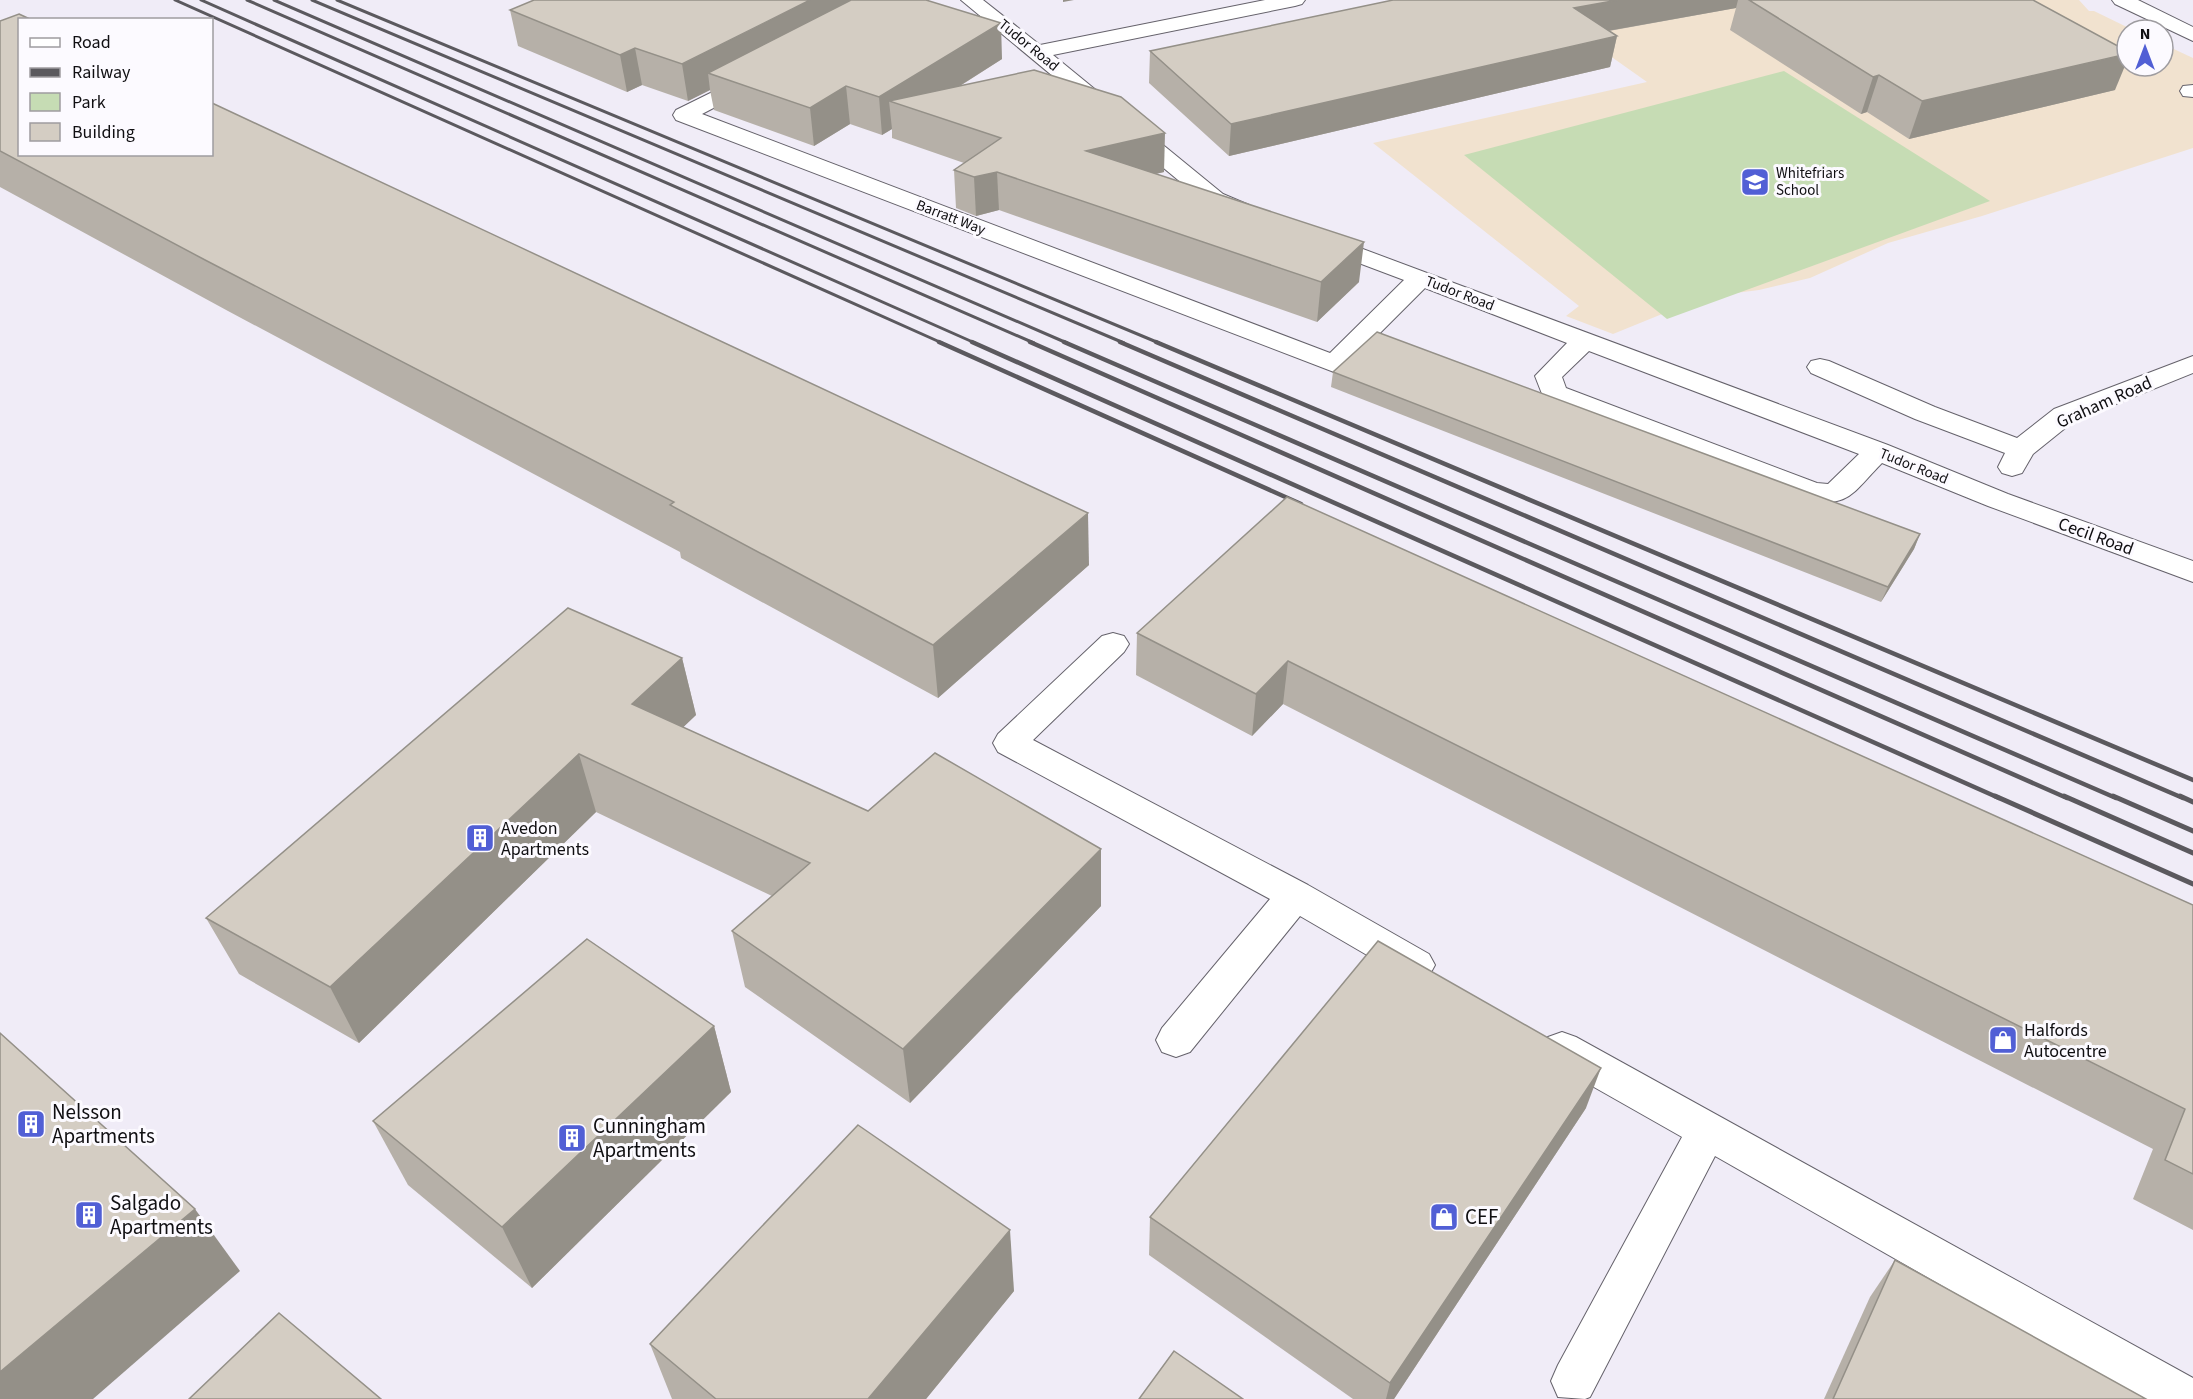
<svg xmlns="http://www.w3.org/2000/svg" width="2193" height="1399" font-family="'Source Sans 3',sans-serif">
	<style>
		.education { fill: #f1e2cf }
		.green { fill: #c6dcb4 }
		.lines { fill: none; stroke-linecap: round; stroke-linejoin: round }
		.minor-casing { stroke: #65626b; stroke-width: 2 }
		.minor { fill: #fff; fill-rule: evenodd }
		.rail-far2 { stroke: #5b595e; stroke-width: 3 }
		.rail-far1 { stroke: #5b595e; stroke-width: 4.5 }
		.rail { stroke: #5b595e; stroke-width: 5 }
		.wall { fill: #b6b0a8 }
		.shaded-wall { fill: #949088 }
		.building { fill: #d4cdc3; stroke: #949088; stroke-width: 1.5 }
		.labels { text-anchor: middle; stroke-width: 6; stroke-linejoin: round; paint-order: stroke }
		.far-street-label { font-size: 15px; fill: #100f12; stroke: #fcfaff }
		.far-poi-label { font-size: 15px; fill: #100f12; stroke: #fcfaff; text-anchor: start }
		.street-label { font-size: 18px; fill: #100f12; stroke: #fcfaff }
		.poi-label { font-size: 18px; fill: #100f12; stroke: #fcfaff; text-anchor: start }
		.near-poi-label { font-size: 21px; fill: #100f12; stroke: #fcfaff; text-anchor: start }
	</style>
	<rect width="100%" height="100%" fill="#f0ecf7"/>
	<!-- education -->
	<path class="education" d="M 1531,0 L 2079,0 L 2089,11 L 2094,11 L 2133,30 L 2127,30 L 2127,66 L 2163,66 L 2163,44 L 2193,58 L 2193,148 L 1982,216 L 1888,243 L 1810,278 L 1759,290 L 1704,297 L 1613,334 L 1566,316 L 1579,306 L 1373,143 L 1647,82 Z"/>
	<!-- green -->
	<path class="green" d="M 1784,71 L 1990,201 L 1667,319 L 1464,155 Z"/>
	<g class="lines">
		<!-- minor casing -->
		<g class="minor-casing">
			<g id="minor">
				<path d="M 961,0 L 983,0 L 1040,45 L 1265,0 L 1305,0 L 1302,4 L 1295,6 L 1053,55 L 1223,194 L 1249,205 L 1253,210 L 1249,215 C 1234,219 1221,210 1207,204 Z"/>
				<path d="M 2112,0 L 2138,0 L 2193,27 L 2193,41 L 2115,4 Z"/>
				<path d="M 753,72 L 761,73 L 764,78 L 761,83 L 702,114 L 1330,353 L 1404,280 L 1311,245 L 1308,240 L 1311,235 L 1320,233 L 1888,445 L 2008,494 L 2193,561 L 2193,582 L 1988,506 L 1882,463 C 1852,493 1849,510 1803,498 L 1544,399 L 1535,376 L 1567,343 L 1425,288 L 1343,370 L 1334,372 L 676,120 L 673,115 L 676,110 ZM 1589,351 L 1859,454 L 1828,484 L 1817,483 L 1566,388 L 1562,377 Z"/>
				<path d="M 2193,85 L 2193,97 L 2183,96 L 2180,91 L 2183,86 Z"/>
				<path d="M 2193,356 L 2193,373 L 2074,421 L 2033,454 L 2022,473 L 2012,476 L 2002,473 L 1998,467 L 2005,453 L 1915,419 L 1811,373 L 1807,367 L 1811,361 L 1820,359 L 1829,361 L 1935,407 L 2017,438 L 2054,409 Z"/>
				<path d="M 1113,633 L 1124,636 L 1129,644 L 1124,652 L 1033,740 L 1308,885 L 1429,954 L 1435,965 L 1429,976 L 1416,980 L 1403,976 L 1300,916 L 1190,1052 L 1176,1057 L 1162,1052 L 1156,1040 L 1162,1028 L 1270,899 L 998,752 L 993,743 L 998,734 L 1102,636 Z"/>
				<path d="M 1562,1032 L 1576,1037 L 2193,1378 L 2193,1399 L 2141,1399 L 1715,1156 L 1590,1397 L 1585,1399 L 1558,1397 L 1551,1381 L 1558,1365 L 1682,1137 L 1548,1061 L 1542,1049 L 1548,1037 Z"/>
			</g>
		</g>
		<!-- minor -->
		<use href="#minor" class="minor"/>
		<!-- rail-far2 -->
		<g class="rail-far2">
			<path d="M 175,0 L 942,343"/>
			<path d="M 201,0 L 975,343"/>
			<path d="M 247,0 L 1034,343"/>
			<path d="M 274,0 L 1067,343"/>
			<path d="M 312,0 L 1124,343"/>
			<path d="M 337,0 L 1159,343"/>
		</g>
		<!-- rail-far1 -->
		<g class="rail-far1">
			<path d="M 939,342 L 1301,504"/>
			<path d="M 972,342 L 1999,798"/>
			<path d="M 1030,342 L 2067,798"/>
			<path d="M 1064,342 L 2116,798"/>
			<path d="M 1120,342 L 2183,798"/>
			<path d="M 1156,342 L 2193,780"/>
		</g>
		<!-- rail -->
		<g class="rail">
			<path d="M 1995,796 L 2193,884"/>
			<path d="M 2064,796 L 2193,853"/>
			<path d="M 2113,796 L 2193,831"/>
			<path d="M 2180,796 L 2193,802"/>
		</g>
	</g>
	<!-- wall -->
	<g class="wall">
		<path d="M 1393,0 L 2033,0 L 2115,90 L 1909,139 L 1867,112 L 1861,114 L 1730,30 L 1736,8 L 1609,31 L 1617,36 L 1610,67 L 1229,156 L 1149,83 L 1150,51 Z"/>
		<path d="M 510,10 L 1002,59 L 960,86 L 1164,172 L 1155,174 L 1359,282 L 1317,322 L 999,210 L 976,216 L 956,208 L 954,170 L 964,163 L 892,138 L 892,129 L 882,135 L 850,124 L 814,146 L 714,110 L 710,90 L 688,101 L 642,85 L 627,92 L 518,46 Z"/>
		<path d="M 0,21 L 1089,565 L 938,698 L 681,558 L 680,552 L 228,311 L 0,187 Z"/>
		<path d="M 1333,372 L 1920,534 L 1914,549 L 1881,602 L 1331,387 Z"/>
		<path d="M 1287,497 L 2193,905 L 2193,1230 L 2133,1199 L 2153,1149 L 1283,704 L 1252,736 L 1136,675 L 1137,633 Z"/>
		<path d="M 682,658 L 696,715 L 683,727 L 868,811 L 1101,906 L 910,1103 L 745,987 L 732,931 L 772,896 L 596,812 L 359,1043 L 239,974 L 206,918 Z"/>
		<path d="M 714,1026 L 731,1092 L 532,1288 L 408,1185 L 373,1121 Z"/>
		<path d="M 1586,1108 L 1394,1399 L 1353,1399 L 1149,1255 L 1150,1217 Z"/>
		<path d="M 1895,1260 L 2146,1399 L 1824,1399 L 1870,1297 Z"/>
		<path d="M 1014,1291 L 926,1399 L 672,1399 L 650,1344 Z"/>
	</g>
	<!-- shaded-wall -->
	<g class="shaded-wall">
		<path d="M 810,0 L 856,0 L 708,73 L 710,90 L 688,101 L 682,64 Z"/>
		<path d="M 1063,0 L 1074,0 L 1063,2 Z"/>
		<path d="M 1618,0 L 1738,0 L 1736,8 L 1568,38 L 1574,8 Z"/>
		<path d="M 1001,23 L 1002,59 L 920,111 L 889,101 L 892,129 L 882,135 L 879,97 Z"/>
		<path d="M 1617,36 L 1610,67 L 1229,156 L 1231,124 Z"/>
		<path d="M 635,48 L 642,85 L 627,92 L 620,55 Z"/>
		<path d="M 2127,54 L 2127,61 L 2115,90 L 1909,139 L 1922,101 Z"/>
		<path d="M 1879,75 L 1867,112 L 1861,114 L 1873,77 Z"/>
		<path d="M 846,86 L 850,124 L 814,146 L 810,108 Z"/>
		<path d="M 1165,133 L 1164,172 L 1086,190 L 1086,151 Z"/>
		<path d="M 997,172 L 999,210 L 976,216 L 974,177 Z"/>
		<path d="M 1364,242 L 1359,282 L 1317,322 L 1321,282 Z"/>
		<path d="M 1088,513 L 1089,565 L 938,698 L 933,645 Z"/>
		<path d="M 1920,534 L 1914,549 L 1881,602 L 1888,587 Z"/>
		<path d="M 682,658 L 696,715 L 647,762 L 632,704 Z"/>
		<path d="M 1288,661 L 1283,704 L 1252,736 L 1256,694 Z"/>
		<path d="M 579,754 L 596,812 L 359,1043 L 330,987 Z"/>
		<path d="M 1101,849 L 1101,906 L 910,1103 L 903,1049 Z"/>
		<path d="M 714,1026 L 731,1092 L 532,1288 L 502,1227 Z"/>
		<path d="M 1601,1068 L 1586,1108 L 1394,1399 L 1386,1399 L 1390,1383 Z"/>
		<path d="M 195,1209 L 240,1271 L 93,1399 L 0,1399 L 0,1372 Z"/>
		<path d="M 1010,1230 L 1014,1291 L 926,1399 L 868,1399 Z"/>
	</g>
	<!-- building -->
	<g class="building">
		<path d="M 534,0 L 810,0 L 682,64 L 635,48 L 620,55 L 510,10 Z"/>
		<path d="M 851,0 L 926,0 L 1001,23 L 879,97 L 846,86 L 810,108 L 708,73 Z"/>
		<path d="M 1393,0 L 1618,0 L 1574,8 L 1617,36 L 1231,124 L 1150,51 Z"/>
		<path d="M 1749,0 L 2033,0 L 2127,51 L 2127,54 L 1922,101 L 1879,75 L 1873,77 Z"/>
		<path d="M 19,14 L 32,20 L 20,20 L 20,154 L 212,154 L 212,103 L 1088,513 L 933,645 L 670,505 L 674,502 L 207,261 L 0,151 L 0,21 Z"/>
		<path d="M 1034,70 L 1121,97 L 1165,133 L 1086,151 L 1364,242 L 1321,282 L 997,172 L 974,177 L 954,170 L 1001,138 L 889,101 Z"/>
		<path d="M 1377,332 L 1920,534 L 1888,587 L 1333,372 Z"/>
		<path d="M 1287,497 L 2193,905 L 2193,1174 L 2165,1160 L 2185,1109 L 1288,661 L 1256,694 L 1137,633 Z"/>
		<path d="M 568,608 L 682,658 L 632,704 L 868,811 L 935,753 L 1101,849 L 903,1049 L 732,931 L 810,863 L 579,754 L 330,987 L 206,918 Z"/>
		<path d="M 587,939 L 714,1026 L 502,1227 L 373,1121 Z"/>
		<path d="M 1378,941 L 1601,1068 L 1390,1383 L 1150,1217 Z"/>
		<path d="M 0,1033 L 195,1209 L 0,1372 Z"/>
		<path d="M 858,1125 L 1010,1230 L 868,1399 L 716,1399 L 650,1344 Z"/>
		<path d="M 1895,1260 L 2146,1399 L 1833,1399 Z"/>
		<path d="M 279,1313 L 381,1399 L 189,1399 Z"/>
		<path d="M 1174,1351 L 1243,1399 L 1139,1399 Z"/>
	</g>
	<!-- icons -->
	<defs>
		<g id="school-square" transform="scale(1.5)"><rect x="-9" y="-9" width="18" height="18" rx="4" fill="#515fd5" stroke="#fcfaff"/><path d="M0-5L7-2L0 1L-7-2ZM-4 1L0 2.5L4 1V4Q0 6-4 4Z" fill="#fff"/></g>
		<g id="building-square" transform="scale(1.5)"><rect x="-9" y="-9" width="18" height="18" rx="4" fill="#515fd5" stroke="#fcfaff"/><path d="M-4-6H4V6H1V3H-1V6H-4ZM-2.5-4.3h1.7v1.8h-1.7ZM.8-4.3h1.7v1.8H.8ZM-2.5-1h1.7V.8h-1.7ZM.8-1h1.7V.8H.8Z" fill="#fff"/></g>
		<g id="shop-square" transform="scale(1.5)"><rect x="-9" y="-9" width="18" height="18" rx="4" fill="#515fd5" stroke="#fcfaff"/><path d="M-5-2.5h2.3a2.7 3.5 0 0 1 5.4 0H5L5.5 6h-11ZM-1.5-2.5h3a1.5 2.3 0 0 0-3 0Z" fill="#fff"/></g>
	</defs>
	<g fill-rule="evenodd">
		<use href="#school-square" x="1755" y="182"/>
		<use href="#building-square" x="480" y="838"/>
		<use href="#shop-square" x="2003" y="1040"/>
		<use href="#building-square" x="31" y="1124"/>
		<use href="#building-square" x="572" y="1138"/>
		<use href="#building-square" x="89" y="1215"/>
		<use href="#shop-square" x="1444" y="1217"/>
	</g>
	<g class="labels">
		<!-- far-street labels -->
		<g class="far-street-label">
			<text transform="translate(1029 45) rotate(39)" y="5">Tudor Road</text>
			<text transform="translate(951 217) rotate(21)" y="5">Barratt Way</text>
			<text transform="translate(1460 293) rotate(21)" y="5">Tudor Road</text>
			<text transform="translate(1914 466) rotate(22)" y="5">Tudor Road</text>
		</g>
		<!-- far-poi labels -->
		<g class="far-poi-label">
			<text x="1776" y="178">Whitefriars<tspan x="1776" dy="17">School</tspan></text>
		</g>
		<!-- street labels -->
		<g class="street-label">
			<text transform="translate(2104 402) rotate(-24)" y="6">Graham Road</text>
			<text transform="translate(2096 536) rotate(20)" y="6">Cecil Road</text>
		</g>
		<!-- poi labels -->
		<g class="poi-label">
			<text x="501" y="834">Avedon<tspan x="501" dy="21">Apartments</tspan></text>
			<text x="2024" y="1036">Halfords<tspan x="2024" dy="21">Autocentre</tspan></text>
		</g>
		<!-- near-poi labels -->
		<g class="near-poi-label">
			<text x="52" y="1119">Nelsson<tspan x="52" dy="24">Apartments</tspan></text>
			<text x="593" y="1133">Cunningham<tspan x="593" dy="24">Apartments</tspan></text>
			<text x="110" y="1210">Salgado<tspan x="110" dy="24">Apartments</tspan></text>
			<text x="1465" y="1224">CEF</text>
		</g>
	</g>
	<!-- legend -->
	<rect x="18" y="18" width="195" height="138" fill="#fcfaff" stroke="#9e9ca0" stroke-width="1.5"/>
	<rect x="30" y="38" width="30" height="9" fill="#ffffff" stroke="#9e9ca0" stroke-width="1.5"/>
	<text x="72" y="48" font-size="18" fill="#100f12">Road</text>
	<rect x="30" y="68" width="30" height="9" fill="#5b595e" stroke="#9e9ca0" stroke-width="1.5"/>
	<text x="72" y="78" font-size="18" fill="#100f12">Railway</text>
	<rect x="30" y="93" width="30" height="18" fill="#c6dcb4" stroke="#9e9ca0" stroke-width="1.5"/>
	<text x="72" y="108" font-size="18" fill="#100f12">Park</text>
	<rect x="30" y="123" width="30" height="18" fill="#d4cdc3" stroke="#9e9ca0" stroke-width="1.5"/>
	<text x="72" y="138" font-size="18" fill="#100f12">Building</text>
	<!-- north arrow -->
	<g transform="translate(2145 48)"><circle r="28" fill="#fcfaff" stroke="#9e9ca0" stroke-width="1.5"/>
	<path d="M0-4.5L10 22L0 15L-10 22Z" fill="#515fd5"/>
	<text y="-9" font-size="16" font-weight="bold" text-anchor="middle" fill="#100f12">N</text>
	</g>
</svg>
